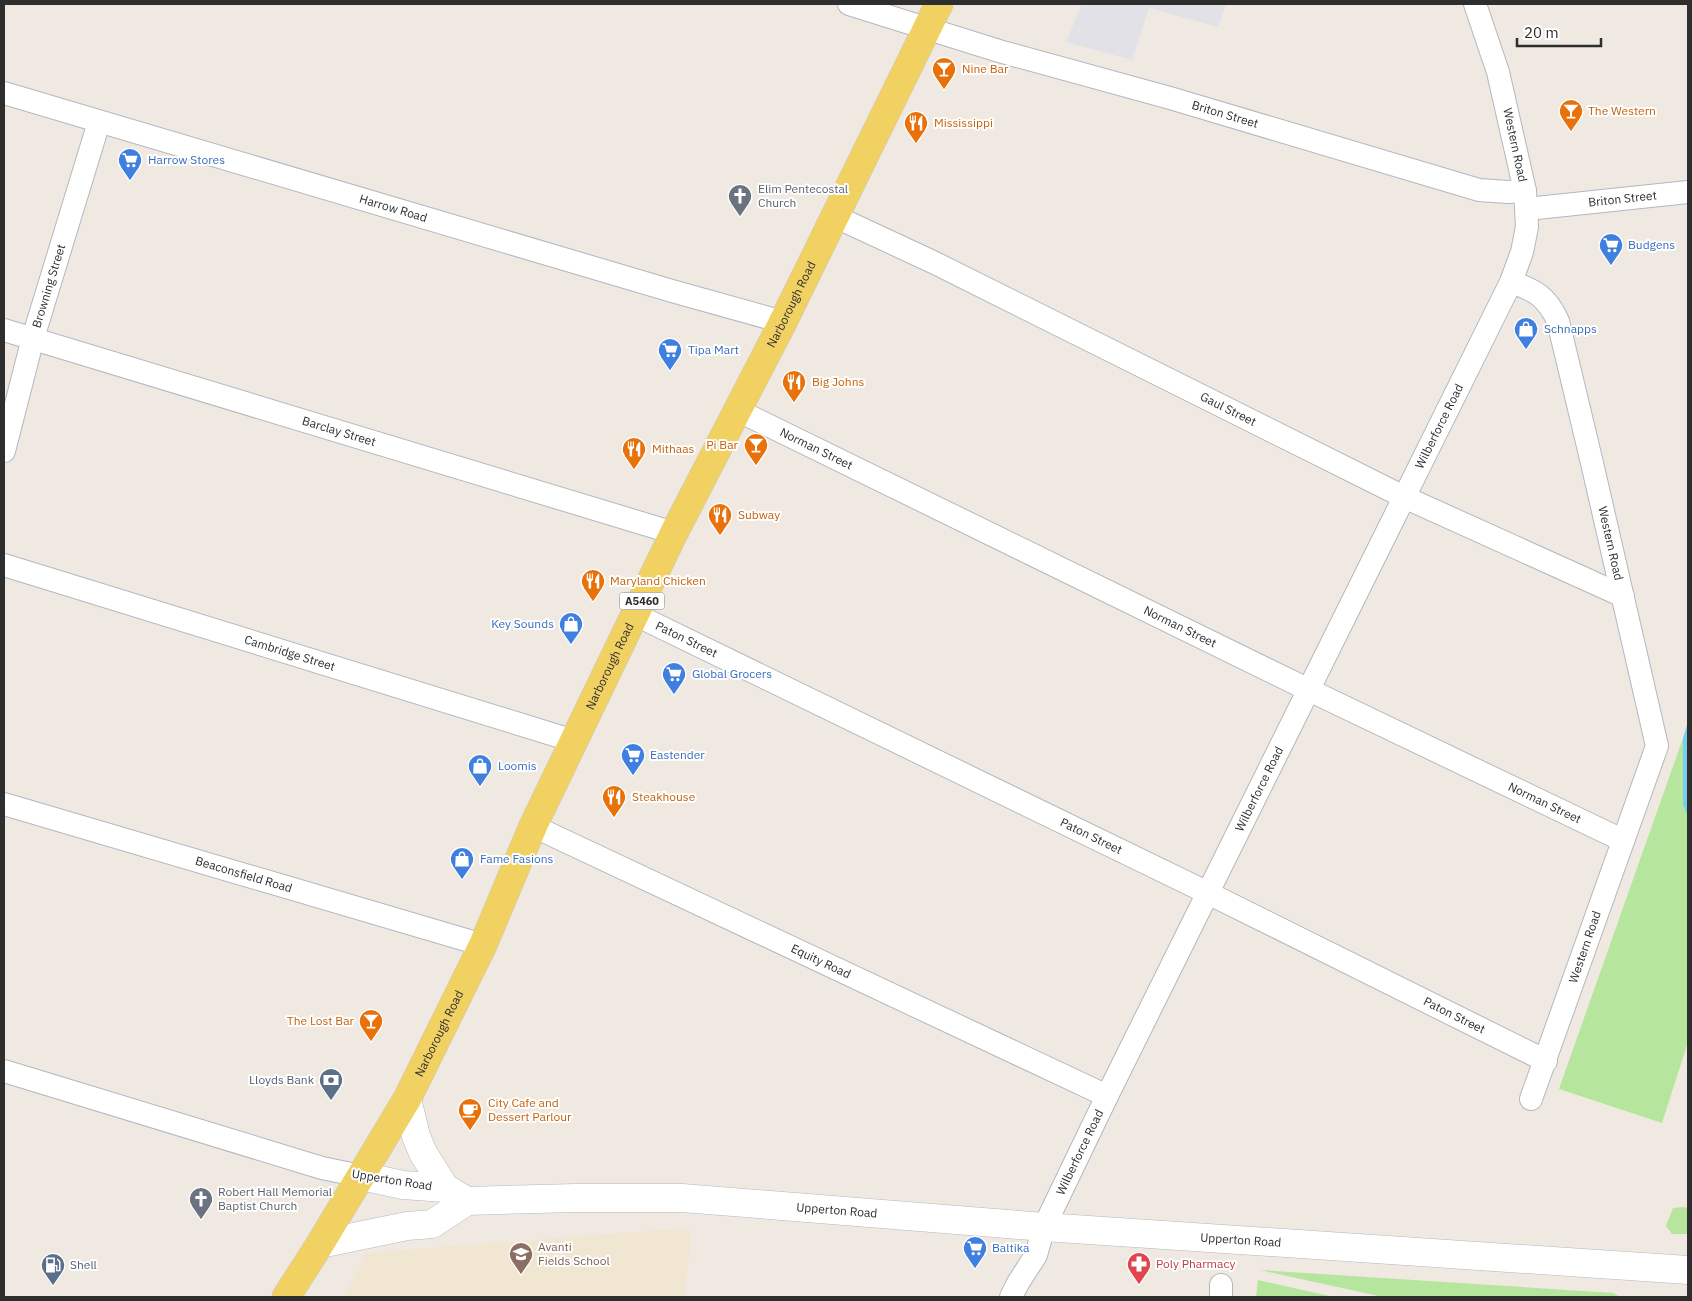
<svg xmlns="http://www.w3.org/2000/svg" width="1692" height="1301" font-family="'IBM Plex Sans',sans-serif">
	<style>
		.industrial { fill: #e3e1e8 }
		.education { fill: #f0e6d1 }
		.green { fill: #b6e59e }
		.water { fill: #75cff0 }
		.lines { fill: none; stroke-linecap: round; stroke-linejoin: round }
		.minor-casing { stroke: #b4b7c1; stroke-width: 24 }
		.tertiary-casing { stroke: #b4b7c1; stroke-width: 29 }
		.primary-casing { stroke: #c9c9c9; stroke-width: 29 }
		.minor { stroke: #fff; stroke-width: 22 }
		.tertiary { stroke: #fff; stroke-width: 28 }
		.primary { stroke: #f2d163; stroke-width: 28 }
		.labels { text-anchor: middle; stroke-width: 4; stroke-linejoin: round; paint-order: stroke }
		.shield { fill: #fff; stroke: #6d6d6d; stroke-width: 1 }
		.shield-label { font-size: 11px; font-weight: bold; fill: #2e2e2e }
		.food-label { font-size: 12px; fill: #c56008; stroke: #fff; text-anchor: start }
		.street-label { font-size: 12px; fill: #2e2e2e; stroke: #fff }
		.shop-label { font-size: 12px; fill: #366cbe; stroke: #fff; text-anchor: start }
		.worship-label { font-size: 12px; fill: #5b616d; stroke: #fff; text-anchor: start }
		.service-label { font-size: 12px; fill: #4e5e75; stroke: #fff; text-anchor: end }
		.education-label { font-size: 12px; fill: #785e54; stroke: #fff; text-anchor: start }
		.health-label { font-size: 12px; fill: #be3a42; stroke: #fff; text-anchor: start }
	</style>
	<rect width="100%" height="100%" fill="#efe9e1"/>
	<!-- industrial -->
	<path class="industrial" d="M 1082,4 L 1226,4 L 1218,27 L 1149,8 L 1132,60 L 1066,42 Z"/>
	<!-- education -->
	<path class="education" d="M 659,1230 L 691,1231 L 685,1297 L 344,1297 L 367,1253 Z"/>
	<!-- green -->
	<g class="green">
		<path d="M 1683,738 L 1683,805 L 1688,817 L 1688,1042 L 1662,1123 L 1559,1089 Z"/>
		<path d="M 1683,1207 L 1688,1208 L 1688,1234 L 1672,1234 L 1666,1226 L 1673,1208 Z"/>
		<path d="M 1260,1270 L 1613,1293 L 1620,1297 L 1383,1297 Z"/>
		<path d="M 1258,1280 L 1334,1297 L 1256,1297 Z"/>
	</g>
	<!-- water -->
	<path class="water" d="M 1688,722 L 1688,817 L 1683,805 L 1683,738 Z"/>
	<g class="lines">
		<!-- minor casing -->
		<g class="minor-casing">
			<g id="minor">
				<path id="s1" d="M 849,4 L 999,51 L 1170,98 L 1479,190 L 1508,192 L 1525,191"/>
				<path id="s2" d="M 4,93 L 672,291 L 783,322"/>
				<path id="s3" d="M 1527,209 L 1688,192"/>
				<path id="s4" d="M 834,216 L 935,263 L 1404,497 L 1623,596"/>
				<path id="s5" d="M 1511,282 C 1535,290 1547,297 1558,321 L 1592,463 L 1657,746 L 1531,1099"/>
				<path id="s6" d="M 4,330 L 674,533"/>
				<path id="s7" d="M 739,411 L 1309,690 L 1622,840"/>
				<path id="s8" d="M 4,451 L 33,338 L 99,122"/>
				<path id="s9" d="M 4,565 L 574,741"/>
				<path id="s10" d="M 636,615 L 1208,893 L 1546,1061"/>
				<path id="s11" d="M 4,804 L 483,945"/>
				<path id="s12" d="M 533,826 L 1107,1096"/>
				<path d="M 4,1071 L 322,1168 L 361,1176"/>
				<path d="M 1221,1285 L 1221,1297"/>
				<path id="s13" d="M 1011,1297 L 1018,1283 L 1036,1255 L 1044,1227 L 1107,1096 L 1511,282 L 1522,252 L 1527,227 L 1525,191 L 1498,72 L 1475,4"/>
			</g>
		</g>
		<!-- tertiary casing -->
		<g class="tertiary-casing">
			<g id="tertiary">
				<path d="M 407,1099 L 416,1136 L 423,1153 L 445,1188"/>
				<path id="s14" d="M 361,1176 L 403,1185 L 445,1188 L 467,1201 L 575,1198 L 682,1198 L 1044,1227 L 1688,1270"/>
				<path d="M 320,1244 L 407,1226 L 432,1224 L 467,1201"/>
			</g>
		</g>
		<!-- primary casing -->
		<g class="primary-casing">
			<g id="primary">
				<path id="s15" d="M 286,1297 L 320,1244 L 407,1099 L 483,945 L 533,826 L 674,533 L 783,322 L 939,4"/>
			</g>
		</g>
		<!-- minor -->
		<use href="#minor" class="minor"/>
		<!-- tertiary -->
		<use href="#tertiary" class="tertiary"/>
		<!-- primary -->
		<use href="#primary" class="primary"/>
	</g>
	<!-- icons -->
	<defs>
		<g id="bar-pin" transform="scale(1.25)"><path d="M0 17L-7.5 6A9.5 9.5 0 1 1 7.5 6Z" fill="#e8710a" stroke="#fff"/><path d="M-6-5H6L.8 .8V4.5H3.5V6h-7V4.5H-.8V.8Z" fill="#fff"/></g>
		<g id="restaurant-pin" transform="scale(1.25)"><path d="M0 17L-7.5 6A9.5 9.5 0 1 1 7.5 6Z" fill="#e8710a" stroke="#fff"/><path d="M-5-6h1v4h1v-4h1v4h1v-4h1v5L-1.5 .5V6h-2V.5L-5-1ZM5-6V6H3V1.5H1.5Q1.5-4 5-6Z" fill="#fff"/></g>
		<g id="supermarket-pin" transform="scale(1.25)"><path d="M0 17L-7.5 6A9.5 9.5 0 1 1 7.5 6Z" fill="#3f7fe0" stroke="#fff"/><path d="M-6-5.5h2.5l.6 2H6L4.5 2H-2.5L-4.4-4H-6ZM-1.5 3.2a1.3 1.3 0 1 0 .1 0ZM3 3.2a1.3 1.3 0 1 0 .1 0Z" fill="#fff"/></g>
		<g id="church-pin" transform="scale(1.25)"><path d="M0 17L-7.5 6A9.5 9.5 0 1 1 7.5 6Z" fill="#6b7280" stroke="#fff"/><path d="M-1.2-6h2.4v3.5h3.3v2.4h-3.3V6h-2.4V-.1h-3.3v-2.4h3.3Z" fill="#fff"/></g>
		<g id="shop-pin" transform="scale(1.25)"><path d="M0 17L-7.5 6A9.5 9.5 0 1 1 7.5 6Z" fill="#3f7fe0" stroke="#fff"/><path d="M-5-2.5h2.3a2.7 3.5 0 0 1 5.4 0H5L5.5 6h-11ZM-1.5-2.5h3a1.5 2.3 0 0 0-3 0Z" fill="#fff"/></g>
		<g id="bank-pin" transform="scale(1.25)"><path d="M0 17L-7.5 6A9.5 9.5 0 1 1 7.5 6Z" fill="#5c6f8a" stroke="#fff"/><path d="M-6-4H6V4H-6ZM0-2.3a2.3 2.3 0 1 0 0 4.6a2.3 2.3 0 1 0 0-4.6Z" fill="#fff"/></g>
		<g id="cafe-pin" transform="scale(1.25)"><path d="M0 17L-7.5 6A9.5 9.5 0 1 1 7.5 6Z" fill="#e8710a" stroke="#fff"/><path d="M-5.5-4.5H6V0H3Q3 3.5 0 3.5H-2.5Q-5.5 3.5-5.5 0ZM3-3.2v2h1.7v-2ZM-6 4.5H4V6H-6Z" fill="#fff"/></g>
		<g id="school-pin" transform="scale(1.25)"><path d="M0 17L-7.5 6A9.5 9.5 0 1 1 7.5 6Z" fill="#8d6e63" stroke="#fff"/><path d="M0-5L7-2L0 1L-7-2ZM-4 1L0 2.5L4 1V4Q0 6-4 4Z" fill="#fff"/></g>
		<g id="pharmacy-pin" transform="scale(1.25)"><path d="M0 17L-7.5 6A9.5 9.5 0 1 1 7.5 6Z" fill="#e0444e" stroke="#fff"/><path d="M-2-6h4v4h4v4h-4v4h-4v-4h-4v-4h4Z" fill="#fff"/></g>
		<g id="fuel-pin" transform="scale(1.25)"><path d="M0 17L-7.5 6A9.5 9.5 0 1 1 7.5 6Z" fill="#5c6f8a" stroke="#fff"/><path d="M-5.5-6h7V0h2V4h1.3V-2.5L3-4.5l.8-.8L6-3V5H2.5V1h-1V6h-7ZM-4.2-4.7v3.2H.2V-4.7Z" fill="#fff"/></g>
	</defs>
	<g fill-rule="evenodd">
		<use href="#bar-pin" x="944" y="69"/>
		<use href="#bar-pin" x="1571" y="111"/>
		<use href="#restaurant-pin" x="916" y="123"/>
		<use href="#supermarket-pin" x="130" y="160"/>
		<use href="#church-pin" x="740" y="196"/>
		<use href="#supermarket-pin" x="1611" y="245"/>
		<use href="#shop-pin" x="1526" y="329"/>
		<use href="#supermarket-pin" x="670" y="350"/>
		<use href="#restaurant-pin" x="794" y="382"/>
		<use href="#bar-pin" x="756" y="445"/>
		<use href="#restaurant-pin" x="634" y="449"/>
		<use href="#restaurant-pin" x="720" y="515"/>
		<use href="#restaurant-pin" x="593" y="581"/>
		<use href="#shop-pin" x="571" y="624"/>
		<use href="#supermarket-pin" x="674" y="674"/>
		<use href="#supermarket-pin" x="633" y="755"/>
		<use href="#shop-pin" x="480" y="766"/>
		<use href="#restaurant-pin" x="614" y="797"/>
		<use href="#shop-pin" x="462" y="859"/>
		<use href="#bar-pin" x="371" y="1021"/>
		<use href="#bank-pin" x="331" y="1080"/>
		<use href="#cafe-pin" x="470" y="1110"/>
		<use href="#church-pin" x="201" y="1199"/>
		<use href="#supermarket-pin" x="975" y="1248"/>
		<use href="#school-pin" x="521" y="1254"/>
		<use href="#pharmacy-pin" x="1139" y="1264"/>
		<use href="#fuel-pin" x="53" y="1265"/>
	</g>
	<g class="labels">
		<!-- shield labels -->
		<rect class="shield" x="619.5" y="592.5" width="45" height="17" rx="4"/>
		<g class="shield-label">
			<text x="642" y="605">A5460</text>
		</g>
		<!-- food labels -->
		<g class="food-label">
			<text x="962" y="73">Nine Bar</text>
			<text x="1588" y="115">The Western</text>
			<text x="934" y="127">Mississippi</text>
			<text x="812" y="386">Big Johns</text>
			<text x="738" y="449" text-anchor="end">Pi Bar</text>
			<text x="652" y="453">Mithaas</text>
			<text x="738" y="519">Subway</text>
			<text x="610" y="585">Maryland Chicken</text>
			<text x="632" y="801">Steakhouse</text>
			<text x="354" y="1025" text-anchor="end">The Lost Bar</text>
			<text x="488" y="1107">City Cafe and<tspan x="488" dy="14">Dessert Parlour</tspan></text>
		</g>
		<!-- street labels -->
		<g class="street-label">
			<text dy="4" stroke="none"><textPath href="#s1" startOffset="392">Briton Street</textPath></text>
			<text transform="translate(1515 145) rotate(78)" y="4">Western Road</text>
			<text dy="4" stroke="none"><textPath href="#s3" startOffset="96">Briton Street</textPath></text>
			<text dy="4" stroke="none"><textPath href="#s2" startOffset="406">Harrow Road</textPath></text>
			<text dy="4" stroke="none"><textPath href="#s8" startOffset="171">Browning Street</textPath></text>
			<text dy="4" stroke="none"><textPath href="#s15" startOffset="1115">Narborough Road</textPath></text>
			<text dy="4" stroke="none"><textPath href="#s4" startOffset="439">Gaul Street</textPath></text>
			<text dy="4" stroke="none"><textPath href="#s13" startOffset="971">Wilberforce Road</textPath></text>
			<text dy="4" stroke="none"><textPath href="#s6" startOffset="350">Barclay Street</textPath></text>
			<text dy="4" stroke="none"><textPath href="#s7" startOffset="86">Norman Street</textPath></text>
			<text dy="4" stroke="none"><textPath href="#s5" startOffset="292">Western Road</textPath></text>
			<text dy="4" stroke="none"><textPath href="#s7" startOffset="491">Norman Street</textPath></text>
			<text dy="4" stroke="none"><textPath href="#s10" startOffset="56">Paton Street</textPath></text>
			<text dy="4" stroke="none"><textPath href="#s9" startOffset="299">Cambridge Street</textPath></text>
			<text dy="4" stroke="none"><textPath href="#s15" startOffset="710">Narborough Road</textPath></text>
			<text dy="4" stroke="none"><textPath href="#s13" startOffset="566">Wilberforce Road</textPath></text>
			<text dy="4" stroke="none"><textPath href="#s7" startOffset="896">Norman Street</textPath></text>
			<text dy="4" stroke="none"><textPath href="#s10" startOffset="506">Paton Street</textPath></text>
			<text dy="4" stroke="none"><textPath href="#s11" startOffset="250">Beaconsfield Road</textPath></text>
			<text transform="translate(1585 947) rotate(-71)" y="4">Western Road</text>
			<text dy="4" stroke="none"><textPath href="#s12" startOffset="318">Equity Road</textPath></text>
			<text dy="4" stroke="none"><textPath href="#s10" startOffset="911">Paton Street</textPath></text>
			<text dy="4" stroke="none"><textPath href="#s15" startOffset="305">Narborough Road</textPath></text>
			<text dy="4" stroke="none"><textPath href="#s13" startOffset="161">Wilberforce Road</textPath></text>
			<text transform="translate(392 1180) rotate(9)" y="4">Upperton Road</text>
			<text dy="4" stroke="none"><textPath href="#s14" startOffset="481">Upperton Road</textPath></text>
			<text dy="4" stroke="none"><textPath href="#s14" startOffset="886">Upperton Road</textPath></text>
		</g>
		<!-- shop labels -->
		<g class="shop-label">
			<text x="148" y="164">Harrow Stores</text>
			<text x="1628" y="249">Budgens</text>
			<text x="1544" y="333">Schnapps</text>
			<text x="688" y="354">Tipa Mart</text>
			<text x="554" y="628" text-anchor="end">Key Sounds</text>
			<text x="692" y="678">Global Grocers</text>
			<text x="650" y="759">Eastender</text>
			<text x="498" y="770">Loomis</text>
			<text x="480" y="863">Fame Fasions</text>
			<text x="992" y="1252">Baltika</text>
		</g>
		<!-- worship labels -->
		<g class="worship-label">
			<text x="758" y="193">Elim Pentecostal<tspan x="758" dy="14">Church</tspan></text>
			<text x="218" y="1196">Robert Hall Memorial<tspan x="218" dy="14">Baptist Church</tspan></text>
		</g>
		<!-- service labels -->
		<g class="service-label">
			<text x="314" y="1084">Lloyds Bank</text>
			<text x="70" y="1269" text-anchor="start">Shell</text>
		</g>
		<!-- education labels -->
		<g class="education-label">
			<text x="538" y="1251">Avanti<tspan x="538" dy="14">Fields School</tspan></text>
		</g>
		<!-- health labels -->
		<g class="health-label">
			<text x="1156" y="1268">Poly Pharmacy</text>
		</g>
	</g>
	<!-- border -->
	<rect width="1692" height="1301" fill="none" stroke="#2e2e2e" stroke-width="10"/>
	<!-- scale -->
	<path d="M1517 38v8h84v-8" fill="none" stroke="#2e2e2e" stroke-width="2.5"/>
	<text x="1524" y="38" font-size="15" fill="#2e2e2e" stroke="#ffffff" stroke-width="4" paint-order="stroke">20 m</text>
</svg>
